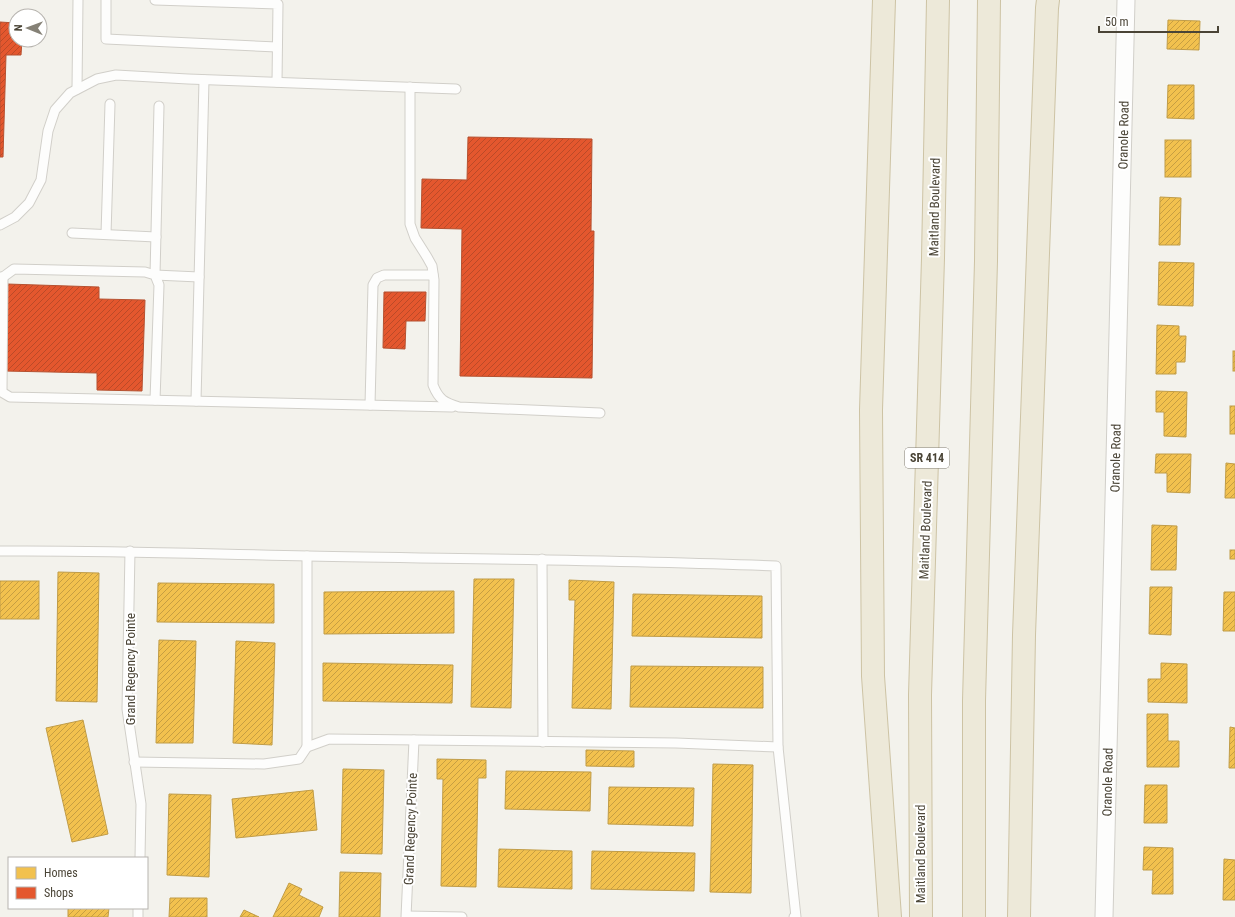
<svg xmlns="http://www.w3.org/2000/svg" width="1235" height="917" font-family="'Roboto Condensed',sans-serif">
	<style>
		.homes { fill: url(#homes-hatch); stroke: #c09c47 }
		.shops { fill: url(#shops-hatch); stroke: #b65130 }
		.lines { fill: none; stroke-linecap: round; stroke-linejoin: round }
		.lane-casing { stroke: #d1cfc9; stroke-width: 11 }
		.street-casing { stroke: #d1cfc9; stroke-width: 19 }
		.highway-casing { stroke: #cdc3a4; stroke-width: 24 }
		.lane { stroke: #fdfdfc; stroke-width: 9 }
		.street { stroke: #fdfdfc; stroke-width: 17 }
		.highway { stroke: #ede9d9; stroke-width: 22 }
		.labels { text-anchor: middle; stroke-width: 4; stroke-linejoin: round; paint-order: stroke }
		.shield { fill: #fff; stroke: #807c72; stroke-width: 1 }
		.shield-label { font-size: 12px; font-weight: bold; fill: #4a4436 }
		.street-label { font-size: 13px; fill: #4a4436; stroke: #fff }
	</style>
	<defs>
		<pattern id="homes-hatch" width="6" height="6" patternUnits="userSpaceOnUse"><rect width="6" height="6" fill="#f2c14e"/><path d="M-1 1l2-2M0 6l6-6M5 7l2-2" fill="none" stroke="#c69e42"/></pattern>
		<pattern id="shops-hatch" width="6" height="6" patternUnits="userSpaceOnUse"><rect width="6" height="6" fill="#e4572e"/><path d="M-1 1l2-2M0 6l6-6M5 7l2-2" fill="none" stroke="#bb4a28"/></pattern>
	</defs>
	<rect width="100%" height="100%" fill="#f3f2ec"/>
	<!-- homes -->
	<g class="homes">
		<path d="M 1168,20 L 1200,21 L 1199,50 L 1167,49 Z"/>
		<path d="M 1168,85 L 1194,85 L 1194,119 L 1167,118 Z"/>
		<rect x="1165" y="140" width="26" height="37"/>
		<path d="M 1160,197 L 1181,198 L 1180,245 L 1159,245 Z"/>
		<path d="M 1159,262 L 1194,263 L 1193,306 L 1158,305 Z"/>
		<path d="M 1157,325 L 1179,326 L 1179,336 L 1186,336 L 1185,362 L 1176,362 L 1176,374 L 1156,374 Z"/>
		<rect x="1233" y="351" width="2" height="20"/>
		<path d="M 1156,391 L 1187,392 L 1186,437 L 1164,436 L 1164,412 L 1156,412 Z"/>
		<rect x="1230" y="406" width="5" height="28"/>
		<path d="M 1156,454 L 1191,454 L 1190,493 L 1167,492 L 1167,473 L 1155,473 Z"/>
		<path d="M 1226,463 L 1235,464 L 1235,498 L 1225,498 Z"/>
		<path d="M 1152,525 L 1177,526 L 1176,570 L 1151,570 Z"/>
		<rect x="1230" y="550" width="5" height="9"/>
		<path d="M 58,572 L 99,573 L 97,702 L 56,701 Z"/>
		<path d="M 474,579 L 514,579 L 511,708 L 471,707 Z"/>
		<path d="M 569,580 L 614,582 L 611,709 L 572,708 L 575,600 L 569,600 Z"/>
		<rect x="0" y="581" width="39" height="38"/>
		<path d="M 158,583 L 274,584 L 274,623 L 157,622 Z"/>
		<path d="M 1150,587 L 1172,587 L 1171,635 L 1149,634 Z"/>
		<path d="M 454,591 L 454,633 L 324,634 L 324,592 Z"/>
		<path d="M 1224,592 L 1235,592 L 1235,631 L 1223,631 Z"/>
		<path d="M 633,594 L 762,596 L 762,638 L 632,636 Z"/>
		<path d="M 159,640 L 196,641 L 193,743 L 156,743 Z"/>
		<path d="M 236,641 L 275,643 L 272,745 L 233,743 Z"/>
		<path d="M 323,663 L 453,665 L 452,703 L 323,701 Z"/>
		<path d="M 1161,663 L 1187,664 L 1187,703 L 1148,702 L 1148,679 L 1161,679 Z"/>
		<path d="M 631,666 L 763,667 L 763,708 L 630,707 Z"/>
		<path d="M 1147,714 L 1168,714 L 1168,741 L 1179,741 L 1179,767 L 1147,767 Z"/>
		<path d="M 83,720 L 108,834 L 72,842 L 46,728 Z"/>
		<path d="M 1230,727 L 1235,728 L 1235,768 L 1229,768 Z"/>
		<path d="M 586,750 L 634,751 L 634,767 L 586,766 Z"/>
		<path d="M 437,759 L 486,760 L 486,778 L 478,778 L 476,887 L 441,886 L 443,779 L 437,779 Z"/>
		<path d="M 713,764 L 753,765 L 751,893 L 710,892 Z"/>
		<path d="M 343,769 L 384,770 L 382,854 L 341,853 Z"/>
		<path d="M 506,771 L 591,772 L 590,811 L 505,809 Z"/>
		<path d="M 1145,785 L 1167,785 L 1167,823 L 1144,823 Z"/>
		<path d="M 609,787 L 694,788 L 693,826 L 608,824 Z"/>
		<path d="M 313,790 L 317,830 L 236,838 L 232,799 Z"/>
		<path d="M 169,794 L 211,795 L 209,877 L 167,875 Z"/>
		<path d="M 1144,847 L 1173,848 L 1173,894 L 1152,894 L 1153,870 L 1143,870 Z"/>
		<path d="M 499,849 L 572,851 L 572,889 L 498,887 Z"/>
		<path d="M 592,851 L 695,853 L 694,891 L 591,889 Z"/>
		<path d="M 1224,859 L 1235,860 L 1235,900 L 1223,900 Z"/>
		<path d="M 340,872 L 381,873 L 380,917 L 339,917 Z"/>
		<path d="M 289,883 L 302,889 L 299,895 L 323,907 L 319,917 L 273,917 Z"/>
		<path d="M 170,898 L 207,898 L 207,917 L 169,917 Z"/>
		<path d="M 68,908 L 109,908 L 108,917 L 68,917 Z"/>
		<path d="M 244,910 L 259,917 L 240,917 Z"/>
	</g>
	<!-- shops -->
	<g class="shops">
		<path d="M 0,22 L 16,23 L 16,40 L 22,40 L 21,55 L 6,55 L 3,157 L 0,157 Z"/>
		<path d="M 468,137 L 592,139 L 591,231 L 594,231 L 592,378 L 460,376 L 462,229 L 421,228 L 422,179 L 467,180 Z"/>
		<path d="M 7,284 L 99,287 L 99,299 L 145,300 L 142,391 L 97,390 L 97,373 L 4,371 Z"/>
		<path d="M 384,292 L 426,292 L 425,321 L 406,321 L 405,349 L 383,348 Z"/>
	</g>
	<g class="lines">
		<!-- lane casing -->
		<g class="lane-casing">
			<g id="lane">
				<path d="M 106,0 L 106,39 L 277,47"/>
				<path d="M 155,0 L 278,4 L 277,82"/>
				<path d="M 410,87 L 410,224 L 415,238 L 427,257 L 432,266 L 434,280 L 433,385 C 439,400 444,402 459,407 L 600,413"/>
				<path d="M 77,89 L 78,0"/>
				<path d="M 159,106 L 155,275 L 199,277"/>
				<path d="M 0,225 L 15,217 L 29,203 L 41,180 L 48,131 L 55,110 L 70,93 L 97,79 L 116,75 L 188,79 L 456,89"/>
				<path d="M 72,233 L 156,237"/>
				<path d="M 106,234 L 110,104"/>
				<path d="M 0,277 L 3,277 L 2,391"/>
				<path d="M 3,277 L 14,269 L 145,272 L 155,275 L 159,285 L 155,400"/>
				<path d="M 0,391 L 10,397 L 452,407"/>
				<path d="M 196,401 L 204,80"/>
				<path d="M 370,405 L 373,285 L 377,278 L 384,275 L 433,275"/>
				<path d="M 0,551 C 103,550 205,554 308,556 C 464,559 620,560 776,566 L 778,747 L 796,917 L 794,917"/>
				<path d="M 130,551 L 127,709 L 141,804 L 140,858"/>
				<path d="M 542,559 L 543,742"/>
				<path d="M 307,747 L 307,556"/>
				<path d="M 134,762 L 264,764 L 299,759 L 307,747 L 329,739 L 676,743 L 778,747"/>
				<path d="M 407,916 L 462,917"/>
				<path d="M 138,917 L 138,908"/>
				<path d="M 406,917 L 414,740"/>
			</g>
		</g>
		<!-- street casing -->
		<g class="street-casing">
			<path id="street" d="M 1104,917 L 1126,0"/>
		</g>
		<!-- highway casing -->
		<g class="highway-casing">
			<g id="highway">
				<path d="M 884,0 L 871,410 L 873,676 L 890,917"/>
				<path d="M 921,917 L 920,695 L 933,258 L 938,0"/>
				<path d="M 974,917 L 974,701 L 986,261 L 989,0"/>
				<path d="M 1019,917 L 1024,635 L 1047,8 L 1048,0"/>
			</g>
		</g>
		<!-- lane -->
		<use href="#lane" class="lane"/>
		<!-- street -->
		<use href="#street" class="street"/>
		<!-- highway -->
		<use href="#highway" class="highway"/>
	</g>
	<g class="labels">
		<!-- shield labels -->
		<rect class="shield" x="905" y="448" width="44" height="20" rx="3"/>
		<g class="shield-label">
			<text x="927" y="462">SR 414</text>
		</g>
		<!-- street labels -->
		<g class="street-label">
			<text transform="translate(1123 135) rotate(-89)" y="5">Oranole Road</text>
			<text transform="translate(934 207) rotate(-89)" y="5">Maitland Boulevard</text>
			<text transform="translate(1115 458) rotate(-89)" y="5">Oranole Road</text>
			<text transform="translate(925 530) rotate(-88)" y="5">Maitland Boulevard</text>
			<text transform="translate(130 669) rotate(-90)" y="5">Grand Regency Pointe</text>
			<text transform="translate(1107 782) rotate(-89)" y="5">Oranole Road</text>
			<text transform="translate(410 829) rotate(-88)" y="5">Grand Regency Pointe</text>
			<text transform="translate(920 854) rotate(-90)" y="5">Maitland Boulevard</text>
		</g>
	</g>
	<!-- legend -->
	<rect x="8" y="857" width="140" height="52" fill="#ffffff" stroke="#b7b4af"/>
	<rect x="16" y="867" width="20" height="12" fill="#f2c14e" stroke="#b7b4af"/>
	<text x="44" y="877" font-size="12" fill="#4a4436">Homes</text>
	<rect x="16" y="887" width="20" height="12" fill="#e4572e" stroke="#b7b4af"/>
	<text x="44" y="897" font-size="12" fill="#4a4436">Shops</text>
	<!-- north arrow -->
	<g transform="translate(28 28) rotate(271)"><circle r="19" fill="#ffffff" stroke="#b7b4af"/>
	<path d="M0-3L7 15L0 10L-7 15Z" fill="#858176"/>
	<text y="-6" font-size="11" font-weight="bold" text-anchor="middle" fill="#4a4436">N</text>
	</g>
	<!-- scale -->
	<path d="M1099 26v6h119v-6" fill="none" stroke="#4a4436" stroke-width="2"/>
	<text x="1105" y="26" font-size="12" fill="#4a4436" stroke="#ffffff" stroke-width="3" paint-order="stroke">50 m</text>
</svg>
